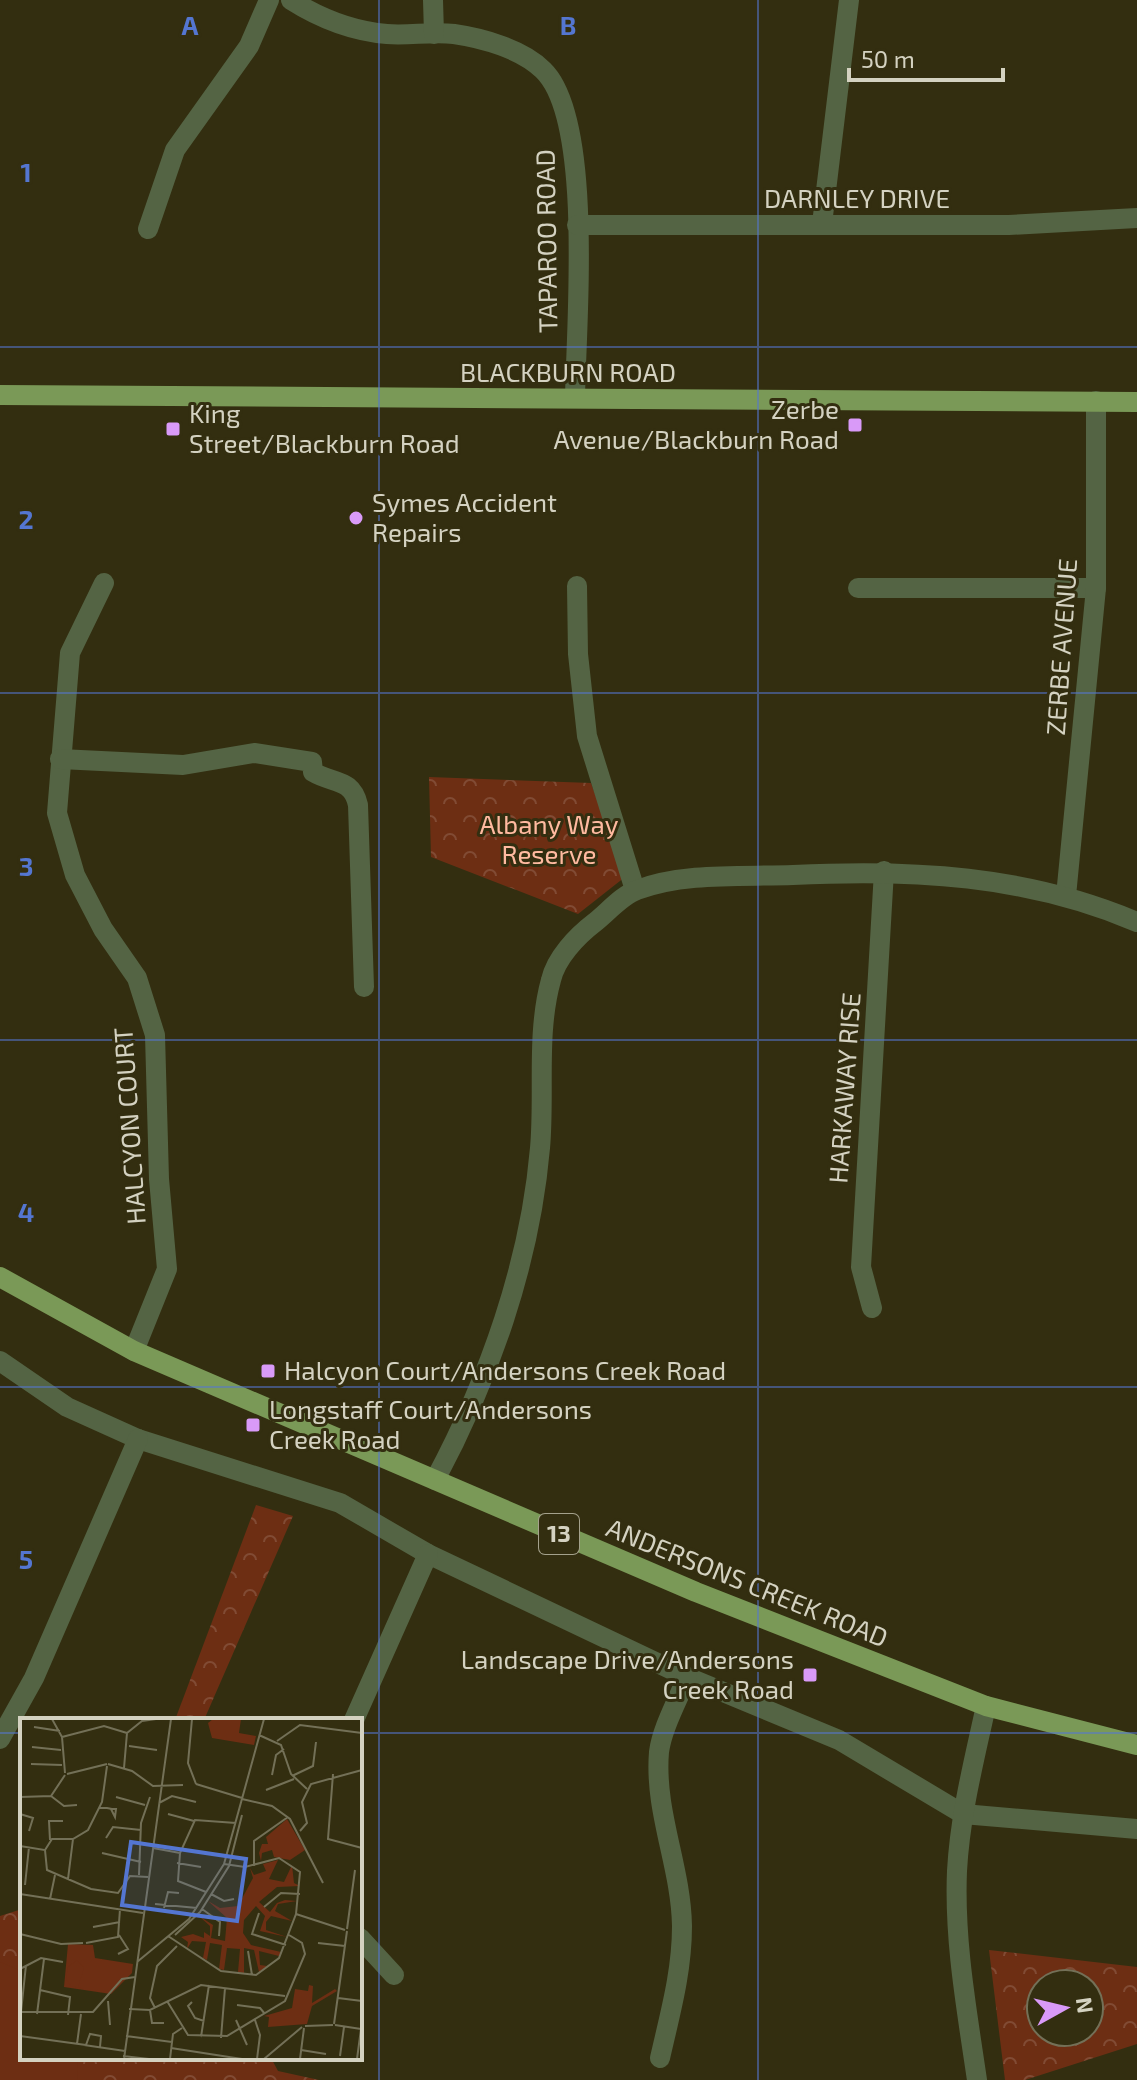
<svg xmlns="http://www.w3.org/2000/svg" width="1137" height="2080" font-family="'Exo 2',sans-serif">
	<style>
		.park { fill: url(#park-crowns); fill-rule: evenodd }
		.pitch { fill: #6d2e13 }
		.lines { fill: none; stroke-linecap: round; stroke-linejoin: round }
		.minor { stroke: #546444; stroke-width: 20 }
		.tertiary { stroke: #546444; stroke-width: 20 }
		.primary { stroke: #7a9957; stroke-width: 20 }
		.grid { fill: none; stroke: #5476d1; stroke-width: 2; stroke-opacity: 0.55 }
		.poi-dot { fill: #d99af8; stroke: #332e10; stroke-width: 3 }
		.labels { text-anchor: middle; stroke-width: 6; stroke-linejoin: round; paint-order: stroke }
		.shield { fill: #332e10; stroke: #a4a18c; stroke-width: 2 }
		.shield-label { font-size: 24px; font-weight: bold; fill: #d4d2c1 }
		.street-label { font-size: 26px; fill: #d4d2c1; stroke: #332e10 }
		.poi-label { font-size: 26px; fill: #d4d2c1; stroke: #332e10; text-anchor: start }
		.park-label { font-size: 26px; fill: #ffbaa0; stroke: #332e10 }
		.inset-road { fill: none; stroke: #737057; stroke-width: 2 }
		.view { fill: #5476d1; fill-opacity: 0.15; stroke: #5476d1; stroke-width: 4 }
		.inset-edge { fill: none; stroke: #d4d2c1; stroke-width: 4 }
		.grid-label { font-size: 26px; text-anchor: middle; font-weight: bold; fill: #5476d1; stroke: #332e10; stroke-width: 6; stroke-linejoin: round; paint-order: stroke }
	</style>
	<defs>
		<pattern id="park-crowns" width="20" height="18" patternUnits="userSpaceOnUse" patternTransform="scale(2)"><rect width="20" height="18" fill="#6d2e13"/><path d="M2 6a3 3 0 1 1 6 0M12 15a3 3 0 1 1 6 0" fill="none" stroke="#814b34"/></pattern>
	</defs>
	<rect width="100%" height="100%" fill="#332e10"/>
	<!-- park -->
	<g class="park">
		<path d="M 429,777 L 591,783 L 625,877 L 578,914 L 431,857 Z"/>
		<path d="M 256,1505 L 293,1516 L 204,1720 L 175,1720 Z"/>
		<path d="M 22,1909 L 22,2058 L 271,2058 L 278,2071 L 319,2080 L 0,2080 L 0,1916 Z"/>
		<path d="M 989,1950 L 1137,1967 L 1137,2044 L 1025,2080 L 1005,2080 ZM 1041,1984 L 1089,1984 L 1089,2032 L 1041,2032 Z"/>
	</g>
	<!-- pitch -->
	<path class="pitch" d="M 0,1962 L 22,1971 L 22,2058 L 78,2058 L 77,2080 L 0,2080 Z"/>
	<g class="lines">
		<!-- minor -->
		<g class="minor">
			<path d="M 291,0 C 321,19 351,31 387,34 C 409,36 432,31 454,34 C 482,38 522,49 543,70 C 594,119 576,326 575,398"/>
			<path d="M 433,0 L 434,34"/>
			<path d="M 822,224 L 849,0"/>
			<path d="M 577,225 L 1009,225 L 1137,218"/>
			<path d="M 148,229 L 175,150 L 249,46 L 269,0"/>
			<path d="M 104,583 L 70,653 L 57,813 L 75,875 L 103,929 L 137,978 L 155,1035 L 159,1179 L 167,1269 L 134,1351"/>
			<path d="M 577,586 L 578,654 L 587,736 L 635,890"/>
			<path d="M 858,588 L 1096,588"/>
			<path d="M 60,759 L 183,765 L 254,753 L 312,762 L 313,772 C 333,784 352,778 358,805 L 364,987"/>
			<path d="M 1066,896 L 1096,588 L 1096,401"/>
			<path d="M 872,1308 L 861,1267 L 884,871"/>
			<path d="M 0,1361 L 67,1407 L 138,1439 L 340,1503 L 428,1554 L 687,1677 L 839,1740 L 963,1814 L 1137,1829"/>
			<path d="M 435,1480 C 489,1379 530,1264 540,1148 C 545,1093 536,1034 551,980 C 556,958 577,936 594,923 C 607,913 622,895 637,890 C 684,872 744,877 793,875 C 911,869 1027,875 1137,922"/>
			<path d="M 354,1720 L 428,1554"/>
			<path d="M 0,1739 L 34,1678 L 138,1439"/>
			<path d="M 360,1938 L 394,1975"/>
			<path d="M 660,2058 C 670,2014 682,1972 682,1926 C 681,1866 654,1812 659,1752 C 662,1728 678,1700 687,1677"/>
		</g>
		<!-- tertiary -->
		<path class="tertiary" d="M 977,2080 C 967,2011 954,1941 957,1871 C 960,1815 974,1761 986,1706"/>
		<!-- primary -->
		<g class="primary">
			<path d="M 0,395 L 1137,402"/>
			<path d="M 0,1277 L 134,1351 L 696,1592 L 986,1706 L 1137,1745"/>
		</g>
	</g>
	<!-- grid -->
	<path class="grid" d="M 379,0 L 379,2080M 758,0 L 758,2080M 0,347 L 1137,347M 0,693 L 1137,693M 0,1040 L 1137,1040M 0,1387 L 1137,1387M 0,1733 L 22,1733M 360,1733 L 1137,1733"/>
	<!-- markers -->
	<g class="poi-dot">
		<rect x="847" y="417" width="16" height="16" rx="4"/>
		<rect x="165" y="421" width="16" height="16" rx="4"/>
		<circle cx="356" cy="518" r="8"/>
		<rect x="260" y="1363" width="16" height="16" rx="4"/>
		<rect x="245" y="1417" width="16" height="16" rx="4"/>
		<rect x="802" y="1667" width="16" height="16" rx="4"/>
	</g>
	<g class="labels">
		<!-- shield labels -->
		<rect class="shield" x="539" y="1514" width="40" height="40" rx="6"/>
		<g class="shield-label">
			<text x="559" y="1542">13</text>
		</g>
		<!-- street labels -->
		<g class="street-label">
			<text x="857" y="208">DARNLEY DRIVE</text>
			<text transform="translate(547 241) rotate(-91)" y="9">TAPAROO ROAD</text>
			<text x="568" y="382">BLACKBURN ROAD</text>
			<text transform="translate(1062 647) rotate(-86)" y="9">ZERBE AVENUE</text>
			<text transform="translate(845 1088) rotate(-86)" y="9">HARKAWAY RISE</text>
			<text transform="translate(130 1126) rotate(-94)" y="9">HALCYON COURT</text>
			<text transform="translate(747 1583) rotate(22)" y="9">ANDERSONS CREEK ROAD</text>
		</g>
		<!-- poi labels -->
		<g class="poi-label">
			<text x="839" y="419" text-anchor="end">Zerbe<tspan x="839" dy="30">Avenue/Blackburn Road</tspan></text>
			<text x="189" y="423">King<tspan x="189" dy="30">Street/Blackburn Road</tspan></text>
			<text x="372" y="512">Symes Accident<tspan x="372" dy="30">Repairs</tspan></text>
			<text x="284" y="1380">Halcyon Court/Andersons Creek Road</text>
			<text x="269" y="1419">Longstaff Court/Andersons<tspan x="269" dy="30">Creek Road</tspan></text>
			<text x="794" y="1669" text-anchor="end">Landscape Drive/Andersons<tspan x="794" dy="30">Creek Road</tspan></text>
		</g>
		<!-- park labels -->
		<g class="park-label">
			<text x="549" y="834">Albany Way<tspan x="549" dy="30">Reserve</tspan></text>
		</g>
	</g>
	<!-- overview -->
	<g transform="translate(20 1718)">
		<rect width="342" height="342" fill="#332e10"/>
		<path d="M 193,1 L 221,1 L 219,15 L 236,18 L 234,27 L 192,20 L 188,5 ZM 267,101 L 285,132 L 270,142 L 254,139 L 252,132 L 242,135 L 241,143 L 239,135 L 242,126 L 248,126 L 246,119 ZM 258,142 L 249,161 L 264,164 L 272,147 L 274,165 L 280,168 L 257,169 L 239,184 L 250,194 L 257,185 L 265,182 L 277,183 L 258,186 L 255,193 L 272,203 L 251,198 L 246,204 L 246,212 L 267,219 L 240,213 L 245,198 L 236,188 L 224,202 L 223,215 L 231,227 L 261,234 L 259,238 L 239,233 L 240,247 L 247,248 L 239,254 L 234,232 L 224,230 L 224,255 L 218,254 L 220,231 L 207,230 L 204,252 L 199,251 L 202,227 L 190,225 L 187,242 L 183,240 L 186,224 L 172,223 L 167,231 L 168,224 L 161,219 L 173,216 L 184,220 L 184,214 L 190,218 L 190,208 L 179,198 L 193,207 L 191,220 L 205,223 L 207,200 L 188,183 L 200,190 L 218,188 L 233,160 L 230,150 L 234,157 L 246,153 L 243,146 ZM 48,226 L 73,227 L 75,240 L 113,246 L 112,255 L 91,276 L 44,269 ZM 289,267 L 293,268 L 292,285 L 315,271 L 317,273 L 292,288 L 287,306 L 248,309 L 249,299 L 244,298 L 272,290 L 275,271 L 288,273 Z" fill="#6d2e13"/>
		<path d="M 57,242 L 64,250 L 58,269 L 64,271 L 51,268 L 46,261 L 48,249 Z" fill="#6d2e13"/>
		<path class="inset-road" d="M 32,1 L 42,19 L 45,55M 172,1 L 168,45 L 176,66M 14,9 L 40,13M 107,15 L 122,3 L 136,1M 239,17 L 261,27 L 271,56 L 287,71M 42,19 L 84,8 L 107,15M 257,23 L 280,7 L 342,15M 109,28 L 137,32M 12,29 L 41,32M 11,46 L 42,47M 88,46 L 112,53 L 133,68 L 163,67M 104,50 L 107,15M 47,56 L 87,46M 313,56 L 308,121 L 342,130M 252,57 L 256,37 L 264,31M 272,58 L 293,48 L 296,24M 176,66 L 222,80M 246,72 L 274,61M 31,78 L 44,88 L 57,87M 0,79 L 31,78 L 45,57M 96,79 L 125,87M 222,81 L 252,88 L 270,101 L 303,165M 139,85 L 152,78 L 176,84M 79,90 L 87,90 L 92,91 L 96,91 L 95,99 L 91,91M 0,96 L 13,100 L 9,113M 148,96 L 174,103M 280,113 L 287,105 L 282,84 L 291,66 L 342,52M 86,120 L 93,109 L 121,112M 30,122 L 29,103 L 43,103M 0,128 L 25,132 L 27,152 L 71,171 L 98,175 L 110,158 L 128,159M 133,130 L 160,135M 25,132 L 32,121 L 53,121 L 68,112 L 82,84 L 87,48M 82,135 L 121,144M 157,145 L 181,149M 234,148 L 234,123 L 268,99M 119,157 L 121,105 L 130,79M 48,161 L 53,121M 5,167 L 9,129M 186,174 L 158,163 L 160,135 L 175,102 L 216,105M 0,176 L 123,195M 191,176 L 204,183 L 214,181M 30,181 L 35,157M 135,186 L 177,190M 244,189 L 261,175 L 280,176M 144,190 L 148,174 L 159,175M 182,191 L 200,204 L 199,218M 239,195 L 232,216 L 266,227M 276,196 L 325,212M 73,209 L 100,204M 327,211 L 335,152M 0,216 L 41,226 L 63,225M 155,217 L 180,194 L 209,148 L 222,97M 148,218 L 201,253 L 236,257 L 259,240 L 276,196 L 280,154 L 259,140 L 225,149 L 204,146M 66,225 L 98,219 L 100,191M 298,225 L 325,228M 228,233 L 232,257M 98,236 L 108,231 L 99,217M 117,244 L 169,201 L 204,146 L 244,1M 0,251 L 21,240 L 43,244M 20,272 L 50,279 L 48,297M 318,280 L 342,283M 88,283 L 90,307M 147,283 L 168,317 L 207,318 L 265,283 L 285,236 L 282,225 L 269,217M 172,284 L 168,288 L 175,300 L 184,303M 217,287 L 240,290 L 245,296M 135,290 L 130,280 L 137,248 L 157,228M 109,291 L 130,292 L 181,267 L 265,278M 130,292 L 132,305 L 144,305M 0,294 L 73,294 L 102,261 L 115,259M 1,294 L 6,247M 17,296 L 24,241M 216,302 L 227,327M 235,302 L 240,317 L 237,341M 314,306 L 327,213M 315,307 L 341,311M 285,308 L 313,307M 0,318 L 66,327M 106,318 L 152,324M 181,319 L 189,267M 201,320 L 205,270M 57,326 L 61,296M 64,327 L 105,333M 66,327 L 70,316 L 81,318 L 80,329M 151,330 L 222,341M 281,332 L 306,336M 103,338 L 129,341M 320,338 L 324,309M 104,341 L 151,1M 150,341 L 153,316 L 162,310M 244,341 L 282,309M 280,341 L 284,310M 337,341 L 341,311"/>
		<path class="view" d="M 111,124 L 226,141 L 217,203 L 102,187 Z"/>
		<rect width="342" height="342" class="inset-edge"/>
	</g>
	<g class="grid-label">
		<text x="190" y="35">A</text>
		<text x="568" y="35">B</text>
		<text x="26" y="182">1</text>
		<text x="26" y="529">2</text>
		<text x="26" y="876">3</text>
		<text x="26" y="1222">4</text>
		<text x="26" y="1569">5</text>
	</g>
	<!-- north arrow -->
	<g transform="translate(1065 2008) rotate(82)"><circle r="38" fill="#332e10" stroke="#737057" stroke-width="2"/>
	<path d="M0-6L14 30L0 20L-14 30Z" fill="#d99af8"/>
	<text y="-12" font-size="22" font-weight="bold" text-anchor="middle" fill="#d4d2c1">N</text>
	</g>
	<!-- scale -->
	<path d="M849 68v12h154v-12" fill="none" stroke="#d4d2c1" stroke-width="4"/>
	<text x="861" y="68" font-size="24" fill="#d4d2c1" stroke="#332e10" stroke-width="6" paint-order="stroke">50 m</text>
</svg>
